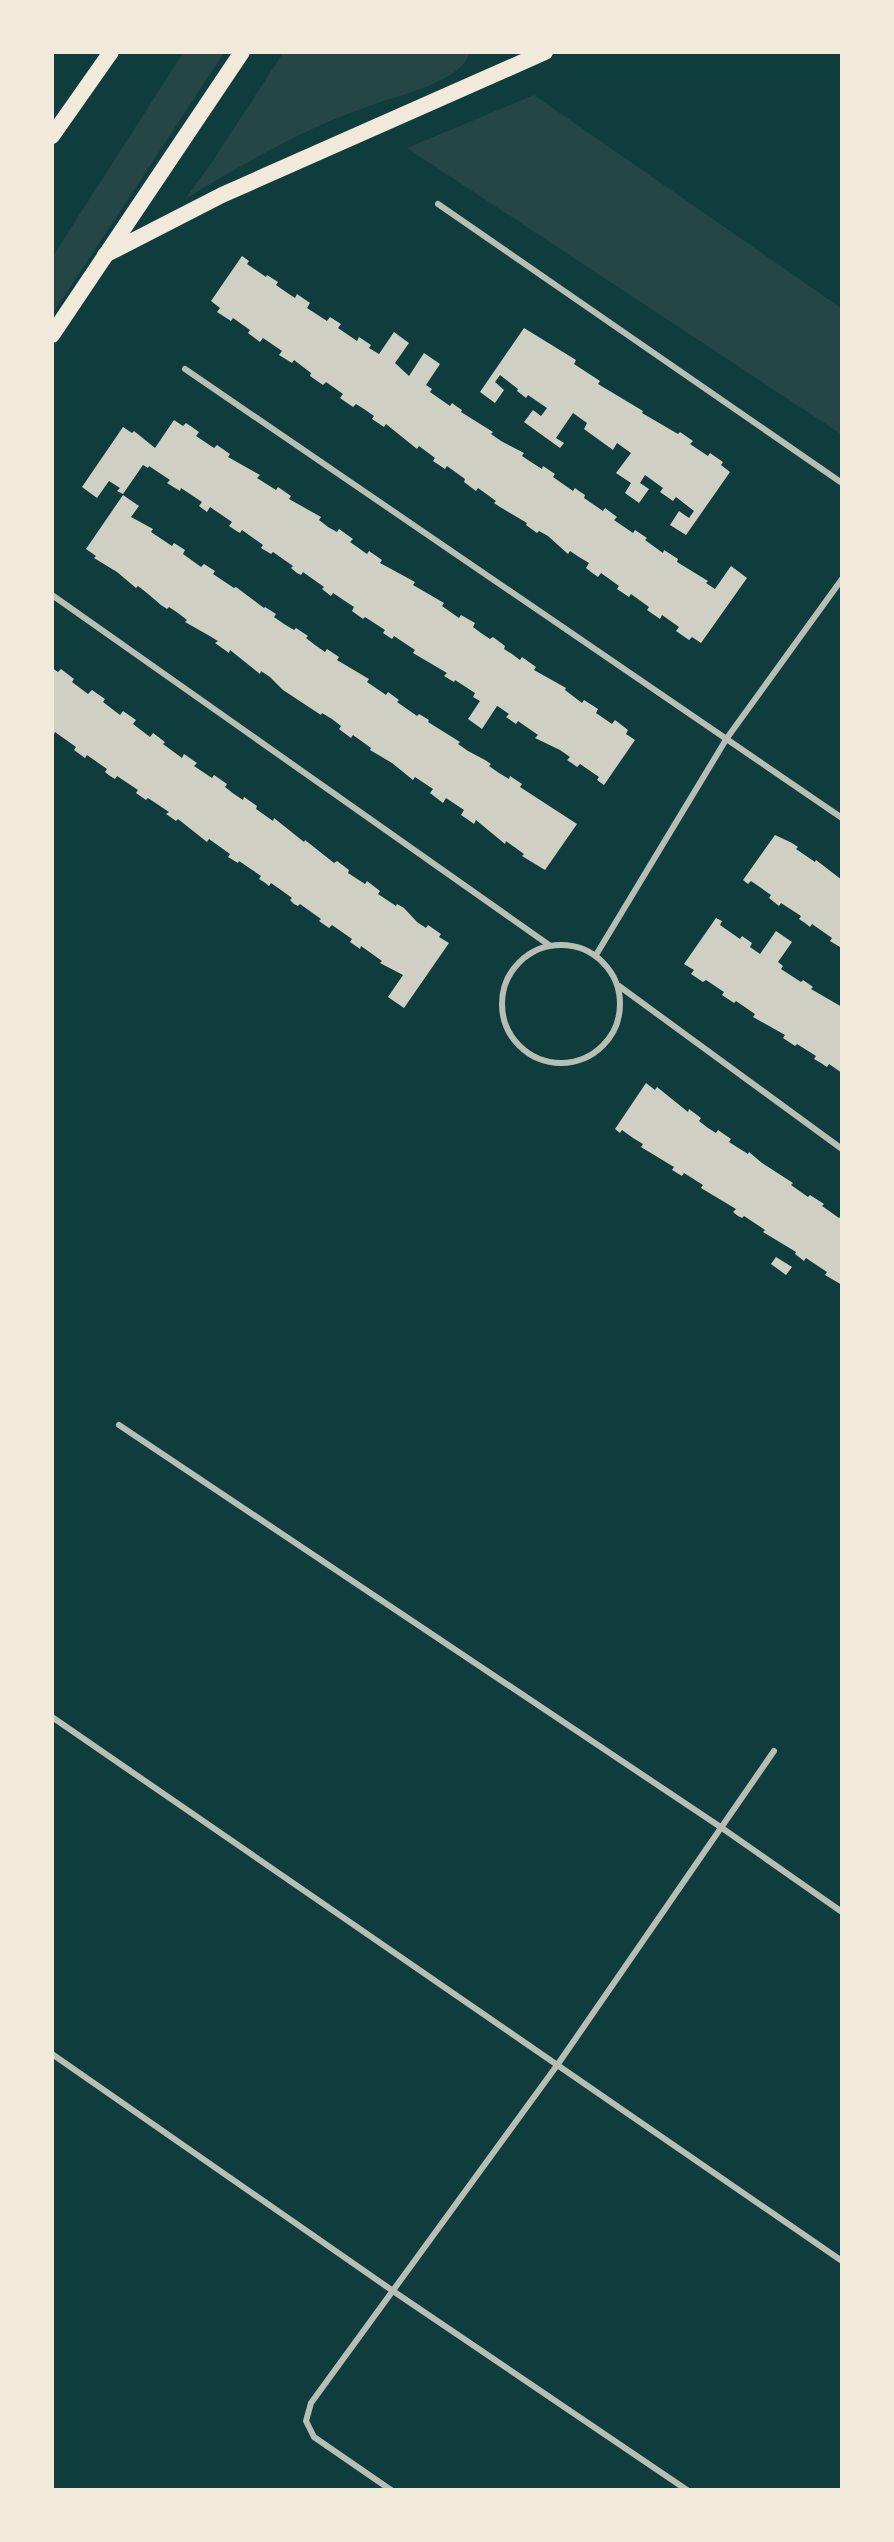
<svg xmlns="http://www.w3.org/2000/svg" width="894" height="2542" font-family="Arial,sans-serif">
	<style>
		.green { fill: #244646 }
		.building { fill: #cfcfc3 }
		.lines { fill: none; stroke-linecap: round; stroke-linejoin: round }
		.minor { stroke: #b8beb3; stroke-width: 6 }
		.trunk { stroke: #f1e9da; stroke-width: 16 }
	</style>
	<rect width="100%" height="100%" fill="#0f3d3e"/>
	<!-- green -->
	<g class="green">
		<path d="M 183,53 L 224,53 L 53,313 L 53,256 Z"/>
		<path d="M 283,53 L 469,52 C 467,78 402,95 381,102 C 307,126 250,160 185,199 L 210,165 Z"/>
		<path d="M 534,95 L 841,308 L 841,434 L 407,148 Z"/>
	</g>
	<!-- building -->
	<g class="building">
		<path d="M 242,256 L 249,261 L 247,264 L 266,277 L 267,275 L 278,282 L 276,285 L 286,292 L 295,298 L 297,294 L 310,303 L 307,308 L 327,321 L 330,317 L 341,324 L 338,328 L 357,341 L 359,337 L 371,345 L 369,348 L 379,354 L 394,332 L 409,343 L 395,363 L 409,376 L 424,353 L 440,364 L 426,385 L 432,389 L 430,392 L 450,406 L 452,403 L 456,406 L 462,410 L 461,412 L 493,432 L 491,434 L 501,441 L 524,453 L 522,456 L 531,462 L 542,469 L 543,466 L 555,474 L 553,477 L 573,491 L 575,488 L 579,491 L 585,495 L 584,498 L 603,511 L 605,508 L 617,517 L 614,520 L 633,533 L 635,530 L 647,538 L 645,540 L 663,553 L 664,550 L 678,559 L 677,562 L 708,581 L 706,583 L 715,589 L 731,566 L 747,578 L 701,643 L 692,637 L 689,640 L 676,631 L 679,627 L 662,615 L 660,619 L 647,610 L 649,607 L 631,594 L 629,597 L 617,589 L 619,586 L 601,573 L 598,577 L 591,572 L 586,568 L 589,563 L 579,557 L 570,551 L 568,554 L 548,536 L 539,531 L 537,533 L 526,525 L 527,523 L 500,507 L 494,503 L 496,501 L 478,488 L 476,491 L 464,482 L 465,479 L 447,466 L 445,469 L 433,461 L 435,458 L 419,446 L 417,449 L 386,424 L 384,427 L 372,419 L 374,416 L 364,409 L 356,404 L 353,407 L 340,398 L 343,394 L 326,382 L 323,385 L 310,376 L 311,373 L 294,360 L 292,363 L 279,355 L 282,351 L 263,338 L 260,342 L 248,333 L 250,330 L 233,318 L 231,321 L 217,312 L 220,308 L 211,301 Z"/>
		<path d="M 524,328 L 576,360 L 574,364 L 600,381 L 598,384 L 643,411 L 642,413 L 678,434 L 680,432 L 693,441 L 690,444 L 708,456 L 710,453 L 723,462 L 721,465 L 730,472 L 686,535 L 670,525 L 679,511 L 689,518 L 694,511 L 676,497 L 673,501 L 660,492 L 663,488 L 645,475 L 640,483 L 649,489 L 639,503 L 625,493 L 631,483 L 616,473 L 631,453 L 617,443 L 613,450 L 584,429 L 587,423 L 573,413 L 556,438 L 564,443 L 560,448 L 524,422 L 533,410 L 541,416 L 547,408 L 528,395 L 526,398 L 521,394 L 517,391 L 518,389 L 500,375 L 495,382 L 504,390 L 495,403 L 480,392 Z"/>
		<path d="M 174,420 L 183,426 L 186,423 L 192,427 L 199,432 L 196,436 L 214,448 L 217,445 L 230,454 L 228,457 L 260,475 L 257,478 L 276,490 L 278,487 L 291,496 L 289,499 L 321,517 L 319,520 L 328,527 L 337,532 L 339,529 L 353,539 L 350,542 L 367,554 L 369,551 L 382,560 L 380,563 L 415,582 L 413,585 L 444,603 L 442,606 L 459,618 L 461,615 L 475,623 L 473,627 L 481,633 L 490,639 L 493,637 L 505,646 L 504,649 L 512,654 L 520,660 L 522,657 L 536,667 L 534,670 L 566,688 L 565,690 L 582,703 L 584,700 L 598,709 L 596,713 L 612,724 L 615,720 L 628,730 L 626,734 L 635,740 L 604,785 L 597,780 L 599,777 L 580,764 L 577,767 L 573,764 L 567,760 L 570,757 L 560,750 L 535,738 L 538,735 L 518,721 L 516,724 L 506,717 L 509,714 L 499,707 L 497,706 L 482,729 L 468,719 L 480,701 L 473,697 L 475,693 L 455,680 L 454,682 L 444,676 L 447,673 L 413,653 L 415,650 L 394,636 L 392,639 L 383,633 L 385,630 L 365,617 L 363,619 L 352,611 L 354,607 L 333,593 L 331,596 L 322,589 L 324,587 L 303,572 L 301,575 L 297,573 L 291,568 L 293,566 L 273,552 L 271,554 L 261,548 L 263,545 L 242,530 L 240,533 L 235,530 L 229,526 L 232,522 L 210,507 L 207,512 L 199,506 L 202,502 L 181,488 L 180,491 L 167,483 L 170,480 L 149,466 L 148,468 L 143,465 L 123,494 L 117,491 L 120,488 L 109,481 L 97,498 L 82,487 L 123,427 L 132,433 L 134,431 L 155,448 Z"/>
		<path d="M 123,495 L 139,506 L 131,517 L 153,529 L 151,532 L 172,546 L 174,543 L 185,550 L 183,554 L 201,567 L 204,564 L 215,571 L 213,574 L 234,588 L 236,587 L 264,608 L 265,607 L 276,614 L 274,617 L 284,624 L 294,630 L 296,628 L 308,636 L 306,638 L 315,645 L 325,652 L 327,649 L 339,657 L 337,660 L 369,679 L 367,682 L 386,695 L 388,692 L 399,700 L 397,702 L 417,716 L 419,714 L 429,720 L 428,722 L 460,742 L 458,744 L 468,751 L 485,760 L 491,764 L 489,766 L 499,773 L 509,779 L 510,776 L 522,784 L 520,787 L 577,824 L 545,870 L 522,856 L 524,854 L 506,841 L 505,844 L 476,820 L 474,824 L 467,819 L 461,815 L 464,810 L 446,798 L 443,803 L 430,793 L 433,789 L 415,777 L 413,780 L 392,763 L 370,750 L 371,748 L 353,735 L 351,738 L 339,729 L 341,726 L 332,719 L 322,713 L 321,715 L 283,690 L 270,677 L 261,671 L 260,674 L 230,650 L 229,653 L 215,643 L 218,641 L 208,635 L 185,622 L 187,620 L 178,613 L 169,607 L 167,609 L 161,605 L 147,593 L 138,586 L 136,588 L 117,572 L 94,558 L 96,556 L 86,549 Z"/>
		<path d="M 52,668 L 58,672 L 61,669 L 74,679 L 72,682 L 88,694 L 92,690 L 105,699 L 103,702 L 120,715 L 123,711 L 136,720 L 133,724 L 150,737 L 153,733 L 165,742 L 163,744 L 182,758 L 184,754 L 197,763 L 194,766 L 212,778 L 214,775 L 227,784 L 225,787 L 234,794 L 243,800 L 244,797 L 257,806 L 256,809 L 273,821 L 274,818 L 304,842 L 305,840 L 334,863 L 337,861 L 349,870 L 348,873 L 365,884 L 367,881 L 380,891 L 378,894 L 396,906 L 397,904 L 404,908 L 417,922 L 426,928 L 428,925 L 441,934 L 439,937 L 449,943 L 404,1008 L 388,997 L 403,975 L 380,963 L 382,961 L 361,946 L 360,949 L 350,942 L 352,939 L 332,925 L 329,928 L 319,921 L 321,919 L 300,904 L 298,906 L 294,904 L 290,900 L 292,898 L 281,890 L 271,883 L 269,886 L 264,882 L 259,879 L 261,876 L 239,861 L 238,863 L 228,857 L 230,854 L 209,839 L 207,842 L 178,819 L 176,821 L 166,814 L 169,812 L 148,798 L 146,800 L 136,793 L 138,790 L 117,776 L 115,779 L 110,776 L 105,772 L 107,769 L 87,755 L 85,758 L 74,750 L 76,747 L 55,732 L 52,738 Z"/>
		<path d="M 775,835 L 792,843 L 798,847 L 796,849 L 815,862 L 816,860 L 842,880 L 840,947 L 830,941 L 832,938 L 812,924 L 810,927 L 805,923 L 799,919 L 801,916 L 781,903 L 779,906 L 769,898 L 771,895 L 751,881 L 748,884 L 743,880 Z"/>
		<path d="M 716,918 L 722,921 L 720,925 L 740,939 L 742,936 L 752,943 L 750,947 L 760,954 L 776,931 L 792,942 L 778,962 L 783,966 L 781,969 L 801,982 L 803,980 L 813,987 L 811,989 L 842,1007 L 842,1073 L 829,1064 L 827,1067 L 821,1063 L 814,1059 L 816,1056 L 797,1044 L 795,1046 L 783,1038 L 785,1035 L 753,1017 L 755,1014 L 736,1001 L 734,1003 L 722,995 L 724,992 L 706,980 L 703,982 L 691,974 L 694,970 L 684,964 Z"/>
		<path d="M 646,1083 L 655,1090 L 657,1087 L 688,1112 L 689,1109 L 701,1118 L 699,1121 L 708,1128 L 716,1133 L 718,1130 L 731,1139 L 729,1142 L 748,1154 L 749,1152 L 762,1163 L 793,1183 L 791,1185 L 808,1197 L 810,1195 L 824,1204 L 822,1206 L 839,1218 L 842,1215 L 842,1285 L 825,1275 L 827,1272 L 806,1258 L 804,1261 L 795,1254 L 796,1252 L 763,1232 L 765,1230 L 744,1216 L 742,1218 L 738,1216 L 733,1212 L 736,1209 L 701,1188 L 703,1185 L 684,1173 L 682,1176 L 672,1170 L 674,1167 L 641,1147 L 643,1144 L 633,1138 L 622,1130 L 620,1133 L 615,1129 Z"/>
		<path d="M 776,1257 L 792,1267 L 786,1275 L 771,1264 Z"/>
	</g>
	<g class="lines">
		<!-- minor -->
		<g class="minor">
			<path d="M 438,204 L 842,483"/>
			<path d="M 185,369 L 842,818"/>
			<path d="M 52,595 L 549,945"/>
			<circle cx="561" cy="1004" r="59"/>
			<path d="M 596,955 L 727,738 L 842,579"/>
			<path d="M 619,986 L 842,1149"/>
			<path d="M 119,1425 L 722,1828 L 842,1912"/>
			<path d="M 52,1717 L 842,2261"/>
			<path d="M 52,2054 L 393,2291 L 687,2490"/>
			<path d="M 391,2490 L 314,2437 L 306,2421 L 311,2403 L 558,2064 L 774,1751"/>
		</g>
		<!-- trunk -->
		<g class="trunk">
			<path d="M 52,136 L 111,52"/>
			<path d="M 105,255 L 222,195 L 545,52"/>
			<path d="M 52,335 L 242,52"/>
		</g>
	</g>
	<!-- border -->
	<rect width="894" height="2542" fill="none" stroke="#f1e9da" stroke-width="108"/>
</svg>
